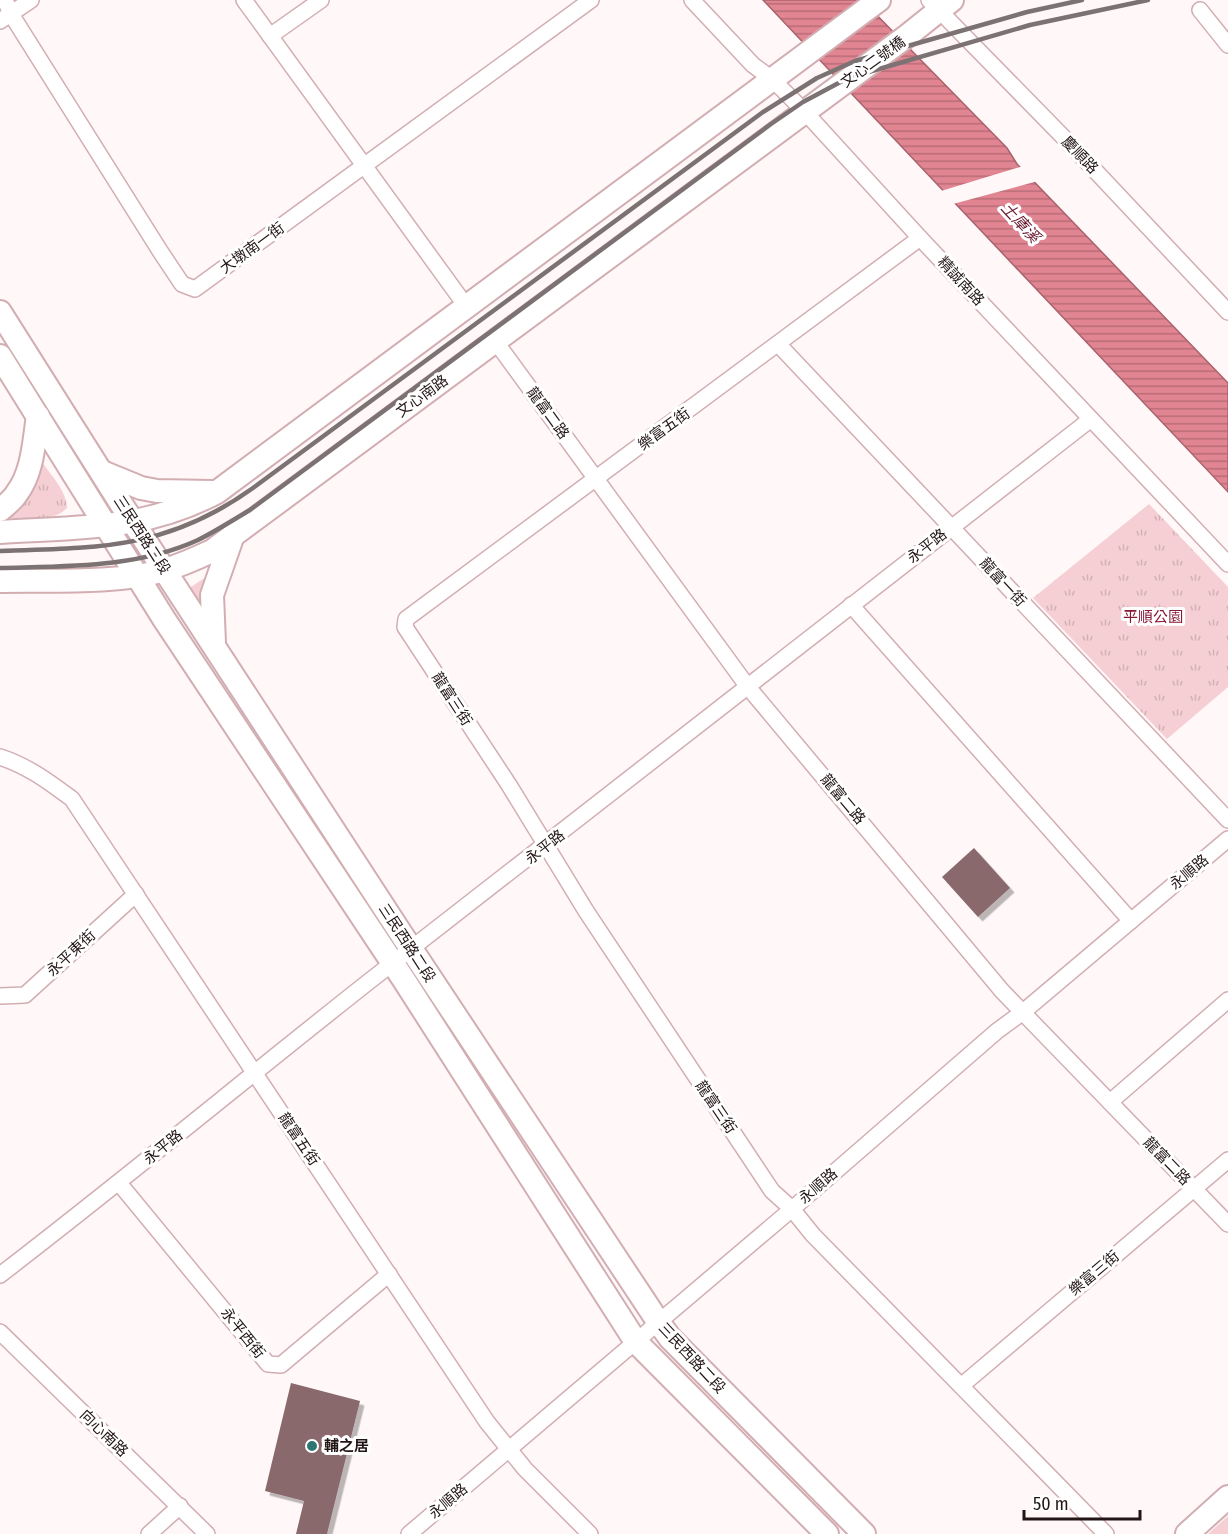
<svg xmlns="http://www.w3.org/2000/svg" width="1228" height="1534" font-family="'Fira Sans Condensed','Noto Sans TC',sans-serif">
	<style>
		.grass { fill: url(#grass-tufts) }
		.water { fill: url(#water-rules); stroke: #a8636d; stroke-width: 1.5 }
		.pier { fill: #fff7f8 }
		.building { fill: #89696c; filter: url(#shadow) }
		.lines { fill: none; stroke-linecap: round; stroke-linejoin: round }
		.street-casing { stroke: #d2aeb2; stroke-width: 18 }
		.secondary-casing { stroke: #d2aeb2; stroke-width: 26 }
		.street { stroke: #fff; stroke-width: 15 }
		.secondary { stroke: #fff; stroke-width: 22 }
		.rail { stroke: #7c7273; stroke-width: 4.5 }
		.poi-dot { fill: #2d7673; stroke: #fff; stroke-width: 2 }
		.labels { text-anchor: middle; stroke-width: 6; stroke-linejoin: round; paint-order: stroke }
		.street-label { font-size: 15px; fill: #221516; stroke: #fff }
		.park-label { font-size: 15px; fill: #871a37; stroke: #fff }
		.poi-label { font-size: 15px; font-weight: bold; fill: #221516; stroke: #fff; text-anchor: start }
		.water-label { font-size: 16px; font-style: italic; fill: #671429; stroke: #fff }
	</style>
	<defs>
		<pattern id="grass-tufts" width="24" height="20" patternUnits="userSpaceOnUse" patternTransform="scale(1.5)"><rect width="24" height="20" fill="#f5cfd3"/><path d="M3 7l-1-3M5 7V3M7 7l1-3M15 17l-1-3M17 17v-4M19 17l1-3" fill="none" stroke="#d2b1b4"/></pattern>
		<pattern id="water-rules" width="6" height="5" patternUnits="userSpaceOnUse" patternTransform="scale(1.5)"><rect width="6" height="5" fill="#e28592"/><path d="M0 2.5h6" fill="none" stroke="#b76c76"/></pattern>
		<filter id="shadow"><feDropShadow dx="4.5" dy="4.5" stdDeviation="0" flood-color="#0004"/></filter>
	</defs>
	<rect width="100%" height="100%" fill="#fff7f8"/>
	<!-- grass -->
	<g class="grass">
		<path d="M 39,461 L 42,462 C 51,475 67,492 67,508 C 54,522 29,518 12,518 L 7,513 Z"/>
		<path d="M 1149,504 L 1228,587 L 1228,687 L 1167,739 L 1033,598 Z"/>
		<path d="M 212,573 L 205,613 L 188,589 Z"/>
		<path d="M 1228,1516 L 1228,1534 L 1208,1534 Z"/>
	</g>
	<!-- water -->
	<path class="water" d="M 763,0 L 862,0 L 1007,148 L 1017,164 L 1228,383 L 1228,492 Z"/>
	<!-- pier -->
	<path class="pier" d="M 1023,166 L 1038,181 L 953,204 L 941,191 Z"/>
	<!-- building -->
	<g class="building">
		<path d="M 974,848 L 1010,888 L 978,917 L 942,877 Z"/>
		<path d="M 291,1383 L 360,1401 L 327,1534 L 296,1534 L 304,1501 L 265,1491 Z"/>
	</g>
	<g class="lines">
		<!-- street casing -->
		<g class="street-casing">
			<g id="street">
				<path d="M 5,0 L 11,14 L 160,251 L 182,284 L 195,289 L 591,0"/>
				<path d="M 244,0 L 466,306"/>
				<path d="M 692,0 L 753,65 L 772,79 L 805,112 L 920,238 L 1228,564"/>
				<path d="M 929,0 L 1072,146 L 1228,312"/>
				<path d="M 1200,10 L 1228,45"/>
				<path d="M 0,21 L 31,0"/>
				<path d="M 270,36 L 321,0"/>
				<path d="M 920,238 L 406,619 L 405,627 L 509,785 L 586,911 L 772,1191 L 792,1209 L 813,1235 L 1106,1534"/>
				<path d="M 496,342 L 748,687 L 1002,991 L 1228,1224"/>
				<path d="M 779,345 L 1228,820"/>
				<path d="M 851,605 L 1131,921"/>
				<path d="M 0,757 C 28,766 49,782 72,799 L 487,1422 L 525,1469 L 590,1534"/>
				<path d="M 0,996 L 25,995 L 136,894"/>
				<path d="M 1110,1102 L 1228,1000"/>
				<path d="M 119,1183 L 268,1364 L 281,1365 L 389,1274"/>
				<path d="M 0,1275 C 124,1180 244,1080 367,983 L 1091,419"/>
				<path d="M 0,1332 L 207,1534"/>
				<path d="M 961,1386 L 1228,1160"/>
				<path d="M 149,1534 L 180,1506"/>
				<path d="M 409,1534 L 792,1209 L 997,1031 L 1023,1012 L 1228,839"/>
			</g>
		</g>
		<!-- secondary casing -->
		<g class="secondary-casing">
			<g id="secondary">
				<path d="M 0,312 L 120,502 L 402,935 L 659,1323 L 670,1338 L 864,1534"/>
				<path d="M 0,356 L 164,619 L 404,980 L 636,1342 L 827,1534"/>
				<path d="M 102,472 L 141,488 L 157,491 L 212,492"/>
				<path d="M 0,510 C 6,505 13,500 17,493 C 33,472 34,441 38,416"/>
				<path d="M 0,532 C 79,527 144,531 217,492 L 879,0"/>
				<path d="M 0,581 C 50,580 117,584 165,570 C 181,565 197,558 212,551 L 907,36 L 952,0"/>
				<path d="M 214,643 L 212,595 L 233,535"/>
				<path d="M 1187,1534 L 1228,1497"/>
			</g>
		</g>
		<!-- street -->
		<use href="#street" class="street"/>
		<!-- secondary -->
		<use href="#secondary" class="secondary"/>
		<!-- rail -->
		<g class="rail">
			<path d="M 0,551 C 100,548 168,549 253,488 L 763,112 L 817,78 L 855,61 L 1027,12 L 1082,0"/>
			<path d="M 0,568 C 66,566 137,568 198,540 C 216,531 233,520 250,510 L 771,124 L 803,102 L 848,78 L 1030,25 L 1148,0"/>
		</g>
	</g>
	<!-- markers -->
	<circle class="poi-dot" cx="312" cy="1446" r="6"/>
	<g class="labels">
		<!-- street labels -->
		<g class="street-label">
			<text transform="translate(873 62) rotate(-36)" y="5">文心二號橋</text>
			<text transform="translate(1080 155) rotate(46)" y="5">慶順路</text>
			<text transform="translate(252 248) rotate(-36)" y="5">大墩南一街</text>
			<text transform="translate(961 281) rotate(47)" y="5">精誠南路</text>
			<text transform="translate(422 396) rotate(-36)" y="5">文心南路</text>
			<text transform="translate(548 413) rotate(54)" y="5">龍富二路</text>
			<text transform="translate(664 429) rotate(-36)" y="5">樂富五街</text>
			<text transform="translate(142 535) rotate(57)" y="5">三民西路二段</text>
			<text transform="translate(927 546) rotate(-38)" y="5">永平路</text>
			<text transform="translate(1003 582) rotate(47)" y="5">龍富一街</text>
			<text transform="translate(452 699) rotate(57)" y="5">龍富三街</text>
			<text transform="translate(843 799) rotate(50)" y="5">龍富二路</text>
			<text transform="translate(545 847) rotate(-38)" y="5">永平路</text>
			<text transform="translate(1189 872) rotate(-40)" y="5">永順路</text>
			<text transform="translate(407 943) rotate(57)" y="5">三民西路二段</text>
			<text transform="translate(71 953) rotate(-43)" y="5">永平東街</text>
			<text transform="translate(716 1107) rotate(56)" y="5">龍富三街</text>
			<text transform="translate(299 1139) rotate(56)" y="5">龍富五街</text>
			<text transform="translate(163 1147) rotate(-39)" y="5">永平路</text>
			<text transform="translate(1167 1161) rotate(46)" y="5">龍富二路</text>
			<text transform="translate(818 1186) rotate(-41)" y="5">永順路</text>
			<text transform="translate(1094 1273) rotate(-40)" y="5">樂富三街</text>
			<text transform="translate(243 1333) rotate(51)" y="5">永平西街</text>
			<text transform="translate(692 1358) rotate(47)" y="5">三民西路二段</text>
			<text transform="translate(104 1433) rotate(44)" y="5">向心南路</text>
			<text transform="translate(448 1501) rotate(-40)" y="5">永順路</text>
		</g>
		<!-- park labels -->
		<g class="park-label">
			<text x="1153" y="622">平順公園</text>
		</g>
		<!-- poi labels -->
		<g class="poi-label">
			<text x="324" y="1451">輔之居</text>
		</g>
		<!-- water labels -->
		<g class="water-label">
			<text transform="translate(1021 222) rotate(47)" y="6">土庫溪</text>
		</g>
	</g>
	<!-- scale -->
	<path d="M1024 1510v9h116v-9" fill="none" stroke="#221516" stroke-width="3"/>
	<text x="1033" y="1510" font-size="18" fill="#221516" stroke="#ffffff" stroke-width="4.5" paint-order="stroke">50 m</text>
</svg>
